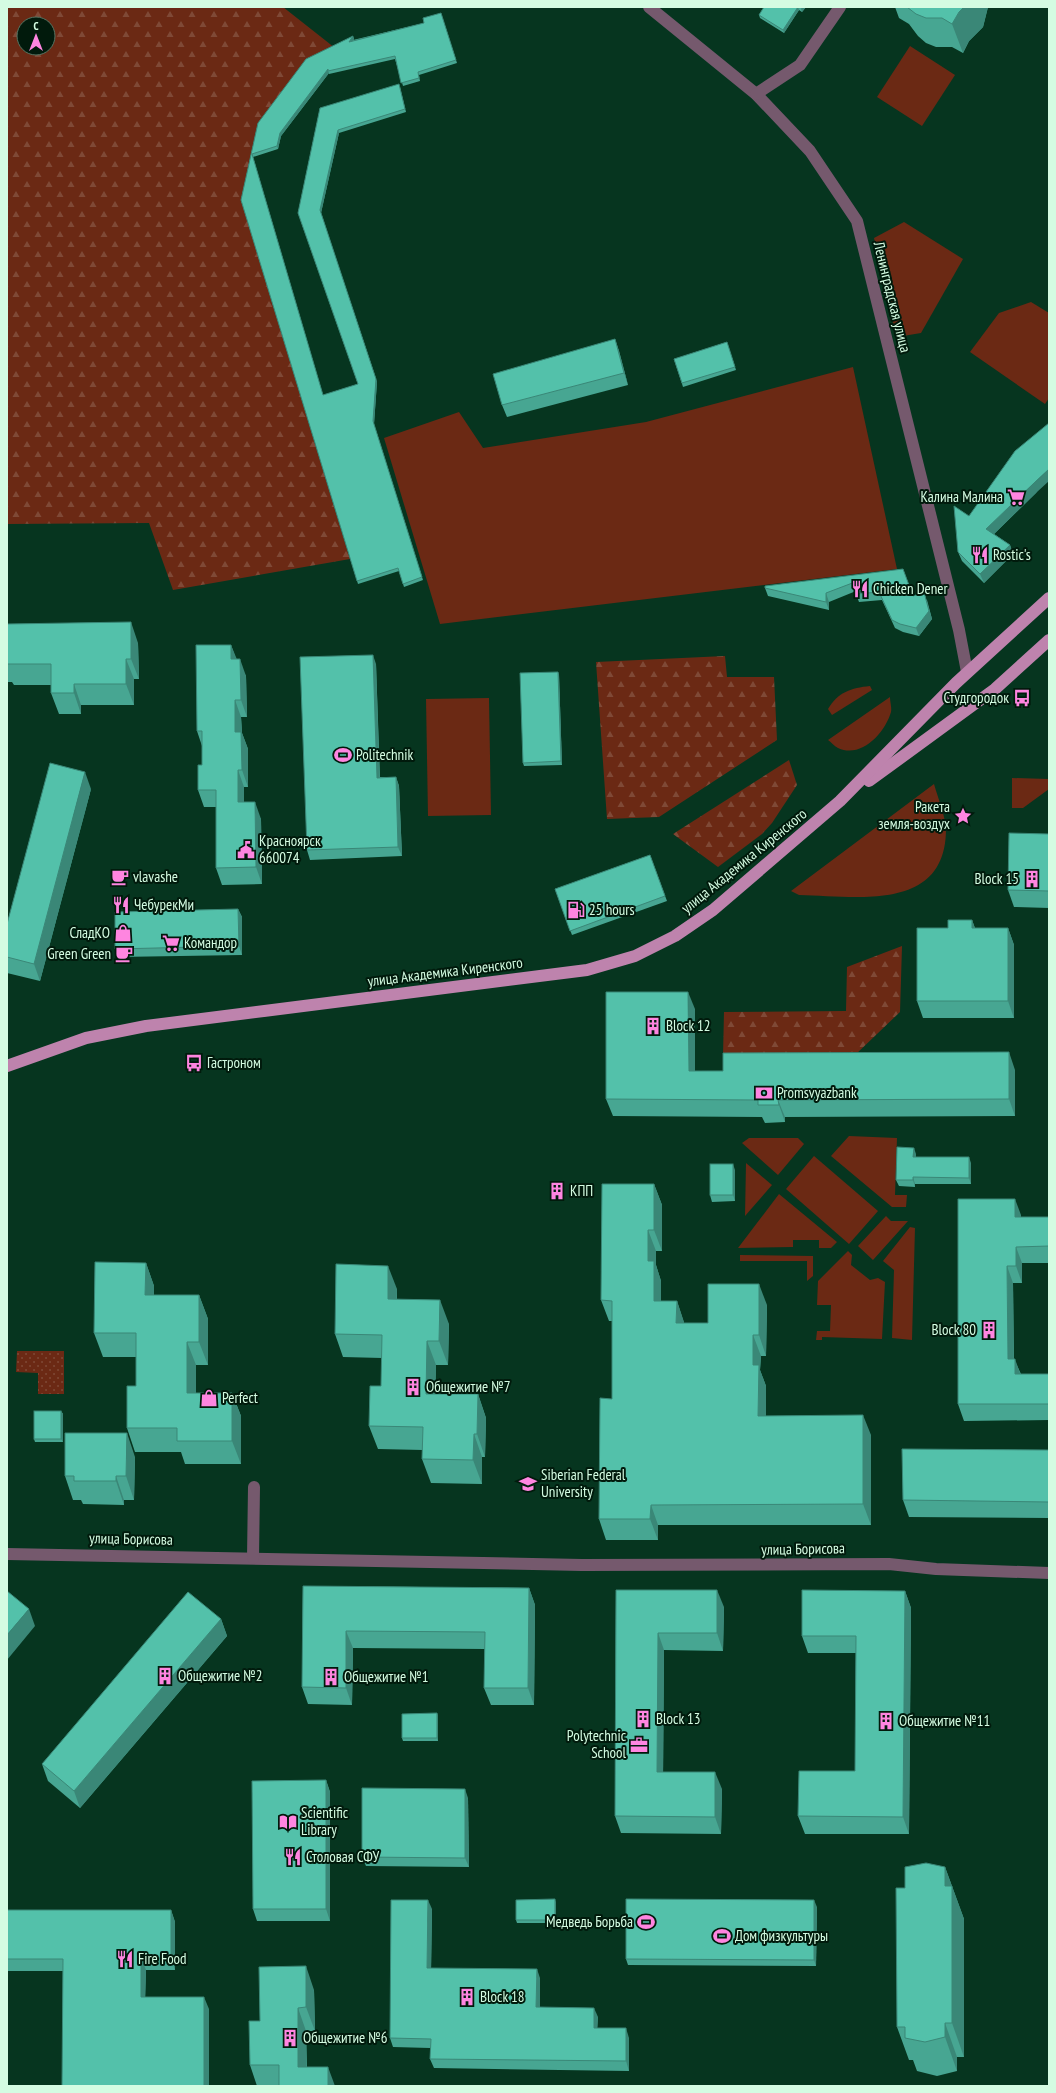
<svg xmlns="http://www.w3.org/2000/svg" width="1056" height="2093" font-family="'PT Sans Narrow',sans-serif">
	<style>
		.green { fill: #6b2914 }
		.forest { fill: url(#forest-firs); fill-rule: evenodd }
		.park { fill: url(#park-dots) }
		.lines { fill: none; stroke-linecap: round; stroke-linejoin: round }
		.minor { stroke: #75596d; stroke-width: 12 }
		.major { stroke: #be83ad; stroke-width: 12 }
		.wall { fill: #47a692 }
		.shaded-wall { fill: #3a8777 }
		.building { fill: #53c1aa; stroke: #3a8777 }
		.labels { text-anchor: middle; stroke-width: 4; stroke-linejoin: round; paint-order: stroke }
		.street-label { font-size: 15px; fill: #d4fce2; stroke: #011a0c }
		.poi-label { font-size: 15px; fill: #d4fce2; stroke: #011a0c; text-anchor: start }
	</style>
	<defs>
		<pattern id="forest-firs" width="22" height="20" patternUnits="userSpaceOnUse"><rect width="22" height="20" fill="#6b2914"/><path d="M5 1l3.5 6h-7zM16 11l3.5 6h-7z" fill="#7f4936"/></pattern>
		<pattern id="park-dots" width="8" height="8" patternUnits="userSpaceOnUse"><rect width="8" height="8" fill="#6b2914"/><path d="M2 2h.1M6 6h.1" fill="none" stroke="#7f4936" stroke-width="1.8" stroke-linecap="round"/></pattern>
	</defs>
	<rect width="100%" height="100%" fill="#06351f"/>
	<!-- green -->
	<g class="green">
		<path d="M 910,46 L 955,75 L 922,126 L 877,97 Z"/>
		<path d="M 904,222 L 963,259 L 921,333 L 903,336 L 891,320 L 874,238 Z"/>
		<path d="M 1031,302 L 1049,313 L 1049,398 L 1045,404 L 970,352 L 999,313 Z"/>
		<path d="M 853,367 L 897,569 L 440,624 L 384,438 L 459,412 L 483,448 L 646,422 Z"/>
		<path d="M 870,686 L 872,690 L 832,715 L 828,709 C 838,692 851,688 870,686 Z"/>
		<path d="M 890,697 C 890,702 892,708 891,712 C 885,733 861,759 838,748 C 834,746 831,742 828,740 Z"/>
		<path d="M 489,698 L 491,815 L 428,816 L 426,699 Z"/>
		<path d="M 1012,778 L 1049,779 L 1049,789 L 1023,808 L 1012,808 Z"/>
		<path d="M 934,784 C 938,798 945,815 946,829 C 946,913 856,896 799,895 L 791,891 Z"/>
		<path d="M 849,1136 L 897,1138 L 895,1195 L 907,1195 L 906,1207 L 892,1207 L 831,1156 Z"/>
		<path d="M 749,1138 L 798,1138 L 804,1144 L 778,1175 L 742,1143 Z"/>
		<path d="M 814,1156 L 878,1211 L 849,1244 L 786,1189 Z"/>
		<path d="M 746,1163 L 772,1185 L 745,1216 Z"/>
		<path d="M 779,1194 L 837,1242 L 831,1248 L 819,1248 L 819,1240 L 793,1240 L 793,1247 L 738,1248 Z"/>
		<path d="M 886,1216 L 891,1221 L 908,1221 L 873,1260 L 858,1246 Z"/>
		<path d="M 910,1227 L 915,1228 L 912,1340 L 892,1338 L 894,1270 L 883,1261 Z"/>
		<path d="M 848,1251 L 852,1255 L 851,1265 L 870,1280 L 878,1278 L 885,1282 L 882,1339 L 822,1337 L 822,1340 L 816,1340 L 817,1331 L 830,1331 L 831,1305 L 817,1305 L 818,1281 Z"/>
		<path d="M 740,1255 L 813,1256 L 813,1276 L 807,1281 L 807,1261 L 740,1261 Z"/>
	</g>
	<!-- forest -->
	<g class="forest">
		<path d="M 7,7 L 283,7 L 335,48 L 259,126 L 242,203 L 350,559 L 173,590 L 149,523 L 7,524 ZM 24,24 L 48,24 L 48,48 L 24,48 Z"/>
		<path d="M 725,656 L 727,677 L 774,677 L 777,740 L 659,817 L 607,819 L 596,662 Z"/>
		<path d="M 789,760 L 797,785 L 772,823 L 762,834 L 718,867 L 673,834 Z"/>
		<path d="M 902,946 L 900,1012 L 854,1056 L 723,1057 L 724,1012 L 846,1011 L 847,967 Z"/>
	</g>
	<!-- park -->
	<path class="park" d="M 17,1351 L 64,1351 L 64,1394 L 38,1394 L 38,1373 L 16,1372 Z"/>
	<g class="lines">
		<!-- minor -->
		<g class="minor">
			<path d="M 649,7 L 756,94 L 810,151 L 857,221 L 959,630 L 967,672"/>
			<path d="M 756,94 L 800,65 L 840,7"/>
			<path d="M 7,1554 L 582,1565 L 889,1564 L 936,1569 L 1049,1573"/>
			<path d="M 253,1558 L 254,1487"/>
		</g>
		<!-- major -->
		<g class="major">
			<path d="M 869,781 L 995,689 L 1049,640"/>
			<path d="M 7,1066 L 86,1038 L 146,1026 L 587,970 L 635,956 L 675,936 L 713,910 L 840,801 L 956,683 L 1049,598"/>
		</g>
	</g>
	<!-- wall -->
	<g class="wall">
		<path d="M 764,7 L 806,7 L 802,12 L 799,10 L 784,33 L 760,18 L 759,15 Z"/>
		<path d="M 895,7 L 988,7 L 983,27 L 969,41 L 963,53 L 952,47 L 936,47 L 926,43 L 918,36 L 909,24 L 899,18 Z"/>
		<path d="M 441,13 L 457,63 L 419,75 L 420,81 L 403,86 L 395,59 L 329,74 L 329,73 L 281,136 L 278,149 L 253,157 L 323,395 L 358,384 L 298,213 L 320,108 L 400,87 L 406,112 L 339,133 L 321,213 L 377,382 L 374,424 L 423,580 L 404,587 L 399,571 L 358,584 L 241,200 L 258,123 L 353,36 L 354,39 L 353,40 L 424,23 Z"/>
		<path d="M 615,339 L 619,351 L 628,385 L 507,417 L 502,405 Z"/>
		<path d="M 727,342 L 736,370 L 683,387 L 674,359 Z"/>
		<path d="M 1037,492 L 994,534 L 1010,545 L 1013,554 L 984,583 L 962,561 L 958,552 L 969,516 Z"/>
		<path d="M 903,569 L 913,596 L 927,600 L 932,619 L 919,636 L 903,632 L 895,628 L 882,600 L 859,602 L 856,594 L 856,591 L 829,602 L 829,610 L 768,596 L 765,588 Z"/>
		<path d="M 7,624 L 138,643 L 139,679 L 134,679 L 134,705 L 81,705 L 81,714 L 59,714 L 51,693 L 51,685 L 14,685 L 12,682 L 7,682 Z"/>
		<path d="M 231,645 L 236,659 L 246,676 L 247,717 L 241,717 L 242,733 L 248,749 L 248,787 L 244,787 L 244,802 L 261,819 L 262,884 L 222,885 L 216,868 L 216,807 L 204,807 L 198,790 L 202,765 L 202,746 L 197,731 Z"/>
		<path d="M 376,664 L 380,777 L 396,777 L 399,786 L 402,856 L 310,860 L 307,850 Z"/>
		<path d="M 558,672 L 559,675 L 562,765 L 524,766 L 523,763 Z"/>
		<path d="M 91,789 L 40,981 L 7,973 L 7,924 Z"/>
		<path d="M 1049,834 L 1049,908 L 1014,907 L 1008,890 Z"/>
		<path d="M 650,855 L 667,901 L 572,935 L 555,889 Z"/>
		<path d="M 238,909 L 242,917 L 242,955 L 118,957 L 115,949 Z"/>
		<path d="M 972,920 L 975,928 L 1008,928 L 1014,945 L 1014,1018 L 923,1018 L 917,1001 L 948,928 Z"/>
		<path d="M 695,1009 L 695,1071 L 1015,1070 L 1015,1116 L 785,1117 L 785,1122 L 765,1123 L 762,1117 L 613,1116 L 606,1099 Z"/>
		<path d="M 916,1154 L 916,1157 L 971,1163 L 971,1184 L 915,1184 L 915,1187 L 899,1186 L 896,1180 Z"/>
		<path d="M 735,1170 L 735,1201 L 712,1202 L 710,1195 Z"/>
		<path d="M 654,1184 L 662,1205 L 662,1251 L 656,1251 L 656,1265 L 661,1281 L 661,1301 L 677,1301 L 684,1323 L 708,1323 L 767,1305 L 766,1356 L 761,1356 L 760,1370 L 766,1386 L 766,1416 L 871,1435 L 871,1525 L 658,1525 L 658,1540 L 606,1540 L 599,1519 L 612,1399 L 612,1321 L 609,1321 L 601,1300 Z"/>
		<path d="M 1021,1215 L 1021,1217 L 1049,1217 L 1049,1263 L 1022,1263 L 1022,1283 L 1013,1283 L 1014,1359 L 1021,1374 L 1049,1374 L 1049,1420 L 964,1421 L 958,1404 Z"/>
		<path d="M 146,1263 L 154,1286 L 154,1295 L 199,1295 L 208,1319 L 208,1365 L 196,1365 L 196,1393 L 232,1393 L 241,1416 L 241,1464 L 185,1464 L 181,1452 L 135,1452 L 127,1428 L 136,1386 L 136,1357 L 103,1357 L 94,1333 Z"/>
		<path d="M 397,1289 L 397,1299 L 449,1324 L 448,1365 L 436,1365 L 435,1394 L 478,1394 L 486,1418 L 485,1457 L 482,1457 L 482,1484 L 431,1483 L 422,1459 L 423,1450 L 378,1449 L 369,1426 L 381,1386 L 382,1358 L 343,1357 L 335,1334 Z"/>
		<path d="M 61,1411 L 63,1414 L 63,1442 L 35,1442 L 34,1439 Z"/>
		<path d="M 1049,1450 L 1049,1518 L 909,1517 L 903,1500 Z"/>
		<path d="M 135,1457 L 134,1500 L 124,1500 L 124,1505 L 83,1504 L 81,1500 L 73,1500 L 65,1476 Z"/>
		<path d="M 303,1586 L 529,1588 L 535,1605 L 534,1705 L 491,1705 L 484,1688 L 485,1649 L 353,1648 L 352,1705 L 308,1704 L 302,1687 Z"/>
		<path d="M 616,1590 L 724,1607 L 723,1651 L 664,1650 L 663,1772 L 722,1789 L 721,1834 L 621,1833 L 615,1816 Z"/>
		<path d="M 905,1591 L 911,1608 L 909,1834 L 805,1834 L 798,1816 L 855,1771 L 856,1653 L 808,1653 L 802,1636 Z"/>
		<path d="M 221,1619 L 227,1636 L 80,1808 L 48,1781 L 42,1764 Z"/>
		<path d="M 437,1713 L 438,1716 L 438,1741 L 403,1741 L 402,1738 Z"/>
		<path d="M 326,1780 L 330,1792 L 330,1921 L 257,1921 L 253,1909 Z"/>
		<path d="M 468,1798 L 469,1867 L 366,1866 L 362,1857 Z"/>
		<path d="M 945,1867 L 964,1919 L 964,2057 L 957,2057 L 957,2071 L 937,2076 L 917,2071 L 913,2060 L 909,2060 L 897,2027 L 905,1888 Z"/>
		<path d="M 556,1902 L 556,1923 L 517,1923 L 516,1920 Z"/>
		<path d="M 817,1907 L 816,1966 L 628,1965 L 626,1959 Z"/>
		<path d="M 432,1909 L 431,1968 L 540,1978 L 540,2007 L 598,2017 L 597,2028 L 629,2038 L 629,2071 L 434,2068 L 430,2059 L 430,2048 L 393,2047 L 390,2038 Z"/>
		<path d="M 7,1910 L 171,1910 L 175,1922 L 175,1970 L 146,1970 L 145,1997 L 209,2009 L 209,2086 L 63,1971 L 7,1971 Z"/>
		<path d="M 314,1990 L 315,2031 L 306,2031 L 307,2067 L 335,2086 L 257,2086 L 250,2065 L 260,2021 Z"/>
	</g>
	<!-- shaded-wall -->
	<g class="shaded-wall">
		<path d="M 798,7 L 799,10 L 784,33 L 783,30 Z"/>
		<path d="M 802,7 L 806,7 L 802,12 L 801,9 Z"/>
		<path d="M 964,7 L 988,7 L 983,27 L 969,41 L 963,53 L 952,24 L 959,12 Z"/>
		<path d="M 353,36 L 354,39 L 350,45 L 349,42 Z"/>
		<path d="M 328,69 L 328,71 L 329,73 L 281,136 L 278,149 L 277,146 L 280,133 Z"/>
		<path d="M 338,130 L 339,133 L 321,213 L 377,382 L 374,424 L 423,580 L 373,421 L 320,210 Z"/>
		<path d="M 615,339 L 619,351 L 628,385 L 624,373 Z"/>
		<path d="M 1049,469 L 1049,481 L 1037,492 L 990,538 L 986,529 L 1034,483 Z"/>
		<path d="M 1010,545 L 1013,554 L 984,583 L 980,574 Z"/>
		<path d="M 924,592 L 932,619 L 919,636 L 916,628 Z"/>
		<path d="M 826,593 L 829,602 L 829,610 L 826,602 Z"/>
		<path d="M 131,622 L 138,643 L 139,679 L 131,659 Z"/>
		<path d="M 231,645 L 238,662 L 231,659 Z"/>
		<path d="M 373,655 L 376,664 L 380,787 L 377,778 Z"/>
		<path d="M 126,659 L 134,679 L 134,705 L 126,684 Z"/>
		<path d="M 240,659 L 246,676 L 247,717 L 241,700 Z"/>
		<path d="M 558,672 L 559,675 L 562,765 L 561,761 Z"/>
		<path d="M 74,684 L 81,705 L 81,714 L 74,693 Z"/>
		<path d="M 235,700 L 241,717 L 242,733 L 248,749 L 248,787 L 242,770 L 235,732 Z"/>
		<path d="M 238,770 L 244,787 L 244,819 L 238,802 Z"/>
		<path d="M 85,772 L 91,789 L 40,981 L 34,964 Z"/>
		<path d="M 396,777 L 399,786 L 402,856 L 398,847 Z"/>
		<path d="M 255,802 L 261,819 L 262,884 L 256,867 Z"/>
		<path d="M 238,909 L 242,917 L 242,955 L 239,946 Z"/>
		<path d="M 972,920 L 978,937 L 972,928 Z"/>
		<path d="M 1008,928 L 1014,945 L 1014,1018 L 1008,1001 Z"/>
		<path d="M 688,992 L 695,1009 L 695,1088 L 689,1071 Z"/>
		<path d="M 1009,1052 L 1015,1070 L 1015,1116 L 1009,1099 Z"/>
		<path d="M 778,1100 L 785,1117 L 785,1122 L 779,1105 Z"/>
		<path d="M 914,1148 L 916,1154 L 916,1163 L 913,1157 Z"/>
		<path d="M 969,1157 L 971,1163 L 971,1184 L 969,1178 Z"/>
		<path d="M 733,1164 L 735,1170 L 735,1201 L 733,1195 Z"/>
		<path d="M 913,1177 L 915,1184 L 915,1187 L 913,1180 Z"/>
		<path d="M 654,1184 L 662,1205 L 662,1251 L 654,1230 Z"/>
		<path d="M 1015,1199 L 1021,1215 L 1021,1234 L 1015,1217 Z"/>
		<path d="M 648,1230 L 656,1251 L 656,1265 L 661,1281 L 661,1322 L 654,1301 L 648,1261 Z"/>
		<path d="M 1016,1247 L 1022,1263 L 1022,1283 L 1016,1266 Z"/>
		<path d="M 146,1263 L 154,1286 L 154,1318 L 145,1295 Z"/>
		<path d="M 388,1266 L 397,1289 L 396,1323 L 388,1299 Z"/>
		<path d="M 1007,1266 L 1013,1283 L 1014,1376 L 1008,1359 Z"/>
		<path d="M 759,1284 L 767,1305 L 766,1356 L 759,1335 Z"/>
		<path d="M 199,1295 L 208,1319 L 208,1365 L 199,1342 Z"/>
		<path d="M 440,1300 L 449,1324 L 448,1365 L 439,1341 Z"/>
		<path d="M 677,1301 L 684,1322 L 684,1344 L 676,1323 Z"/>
		<path d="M 753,1335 L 761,1356 L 760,1370 L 766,1386 L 766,1437 L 758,1416 L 753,1365 Z"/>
		<path d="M 427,1341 L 436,1365 L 435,1417 L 426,1394 Z"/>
		<path d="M 187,1342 L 196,1365 L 196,1416 L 187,1393 Z"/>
		<path d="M 1015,1359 L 1021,1376 L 1015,1374 Z"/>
		<path d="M 232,1393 L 241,1416 L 241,1464 L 232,1441 Z"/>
		<path d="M 478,1394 L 486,1418 L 485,1457 L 477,1434 Z"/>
		<path d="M 61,1411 L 63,1414 L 63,1442 L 61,1439 Z"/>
		<path d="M 863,1415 L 871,1435 L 871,1525 L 863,1504 Z"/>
		<path d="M 127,1433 L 135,1457 L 134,1500 L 126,1476 Z"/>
		<path d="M 474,1434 L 482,1457 L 482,1484 L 473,1460 Z"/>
		<path d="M 116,1476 L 124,1500 L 124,1505 L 116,1481 Z"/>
		<path d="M 651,1505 L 658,1525 L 658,1540 L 650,1519 Z"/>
		<path d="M 529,1588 L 535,1605 L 534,1705 L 528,1688 Z"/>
		<path d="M 717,1590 L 724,1607 L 723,1651 L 717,1633 Z"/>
		<path d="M 905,1591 L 911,1608 L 909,1834 L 903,1817 Z"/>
		<path d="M 29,1609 L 35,1626 L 7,1660 L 7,1635 Z"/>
		<path d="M 221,1619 L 227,1636 L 80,1808 L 74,1791 Z"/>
		<path d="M 346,1631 L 353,1648 L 352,1705 L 346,1688 Z"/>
		<path d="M 658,1633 L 664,1650 L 663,1789 L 657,1772 Z"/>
		<path d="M 437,1713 L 438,1716 L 438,1741 L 437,1738 Z"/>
		<path d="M 715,1772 L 722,1789 L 721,1834 L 715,1817 Z"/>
		<path d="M 326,1780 L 330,1792 L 330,1921 L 326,1909 Z"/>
		<path d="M 465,1789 L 468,1798 L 469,1867 L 465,1858 Z"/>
		<path d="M 945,1867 L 964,1919 L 964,2057 L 952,2023 L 945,1886 Z"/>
		<path d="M 555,1899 L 556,1902 L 556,1923 L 555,1920 Z"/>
		<path d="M 428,1900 L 432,1909 L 431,1977 L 427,1968 Z"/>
		<path d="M 814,1900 L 817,1907 L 816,1966 L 814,1960 Z"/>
		<path d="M 171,1910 L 175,1922 L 175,1970 L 171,1958 Z"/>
		<path d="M 141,1958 L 146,1970 L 145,2009 L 141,1997 Z"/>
		<path d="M 306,1966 L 314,1990 L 315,2031 L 306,2007 Z"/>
		<path d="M 537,1969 L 540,1978 L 540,2016 L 536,2007 Z"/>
		<path d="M 204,1997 L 209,2009 L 209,2086 L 204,2086 Z"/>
		<path d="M 298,2008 L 306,2031 L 307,2086 L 298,2067 Z"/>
		<path d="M 594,2008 L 598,2017 L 597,2037 L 594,2028 Z"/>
		<path d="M 945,2023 L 957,2057 L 957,2071 L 945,2037 Z"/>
		<path d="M 626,2028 L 629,2038 L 629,2071 L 626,2061 Z"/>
		<path d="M 328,2067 L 335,2086 L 328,2086 Z"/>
	</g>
	<!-- building -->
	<g class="building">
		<path d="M 764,7 L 798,7 L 783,30 L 759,15 Z"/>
		<path d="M 907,7 L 964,7 L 959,12 L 952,24 L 942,18 L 926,18 L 916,14 Z"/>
		<path d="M 441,13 L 456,60 L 418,72 L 419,78 L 401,83 L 395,56 L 328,71 L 328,69 L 280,133 L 277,146 L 252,154 L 323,395 L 358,384 L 298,213 L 320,108 L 399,84 L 405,109 L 338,130 L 320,210 L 376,379 L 373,421 L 422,577 L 403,584 L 398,568 L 357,581 L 241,200 L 258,123 L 306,59 L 353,36 L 349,42 L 424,23 L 423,18 Z"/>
		<path d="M 615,339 L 624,373 L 502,405 L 493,374 Z"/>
		<path d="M 727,342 L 735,367 L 682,383 L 674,359 Z"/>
		<path d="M 1049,423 L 1049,469 L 1034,483 L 986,529 L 1010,545 L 980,574 L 958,552 L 954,506 L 969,516 L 1015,451 Z"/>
		<path d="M 903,569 L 913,596 L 924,592 L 929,611 L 916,628 L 900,624 L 892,620 L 879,592 L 856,594 L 855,582 L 826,593 L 826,602 L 765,588 L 765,586 Z"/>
		<path d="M 131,622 L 131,659 L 126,659 L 126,684 L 74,684 L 74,693 L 51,693 L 51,664 L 7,664 L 7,624 Z"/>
		<path d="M 196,645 L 231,645 L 231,659 L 240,659 L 241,700 L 235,700 L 235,732 L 241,732 L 242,770 L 238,770 L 238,802 L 255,802 L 256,867 L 216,868 L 216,790 L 198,790 L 198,765 L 202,765 L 202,731 L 197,731 Z"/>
		<path d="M 373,655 L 377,778 L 396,777 L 398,847 L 307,850 L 300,657 Z"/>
		<path d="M 558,672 L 561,761 L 523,763 L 520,673 Z"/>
		<path d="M 50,763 L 85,772 L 34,964 L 7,957 L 7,924 Z"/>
		<path d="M 1009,833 L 1049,834 L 1049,891 L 1008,890 Z"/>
		<path d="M 650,855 L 665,896 L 570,931 L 555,889 Z"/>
		<path d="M 238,909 L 239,946 L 115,949 L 115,912 Z"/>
		<path d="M 948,920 L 972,920 L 972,928 L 1008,928 L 1008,1001 L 917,1001 L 917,928 L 948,928 Z"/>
		<path d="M 606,992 L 688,992 L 689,1071 L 723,1071 L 723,1053 L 1009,1052 L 1009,1099 L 778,1100 L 779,1105 L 758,1105 L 758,1100 L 606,1099 Z"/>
		<path d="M 897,1147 L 914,1148 L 913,1157 L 969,1157 L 969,1178 L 913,1177 L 913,1180 L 896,1180 Z"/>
		<rect x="710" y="1164" width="23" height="31"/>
		<path d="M 602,1184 L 654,1184 L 654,1230 L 648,1230 L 648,1261 L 654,1261 L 654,1301 L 677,1301 L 676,1323 L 708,1323 L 708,1284 L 759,1284 L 759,1335 L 753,1335 L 753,1365 L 759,1365 L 758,1416 L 863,1415 L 863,1504 L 651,1505 L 650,1519 L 599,1519 L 600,1398 L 612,1399 L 612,1301 L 601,1300 Z"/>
		<path d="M 958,1199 L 1015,1199 L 1015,1217 L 1049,1217 L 1049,1246 L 1016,1247 L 1016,1266 L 1007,1266 L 1008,1359 L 1015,1359 L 1015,1374 L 1049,1374 L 1049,1404 L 958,1404 Z"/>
		<path d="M 95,1262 L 146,1263 L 145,1295 L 199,1295 L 199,1342 L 187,1342 L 187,1393 L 232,1393 L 232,1441 L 177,1441 L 177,1428 L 127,1428 L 127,1386 L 136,1386 L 136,1333 L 94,1333 Z"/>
		<path d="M 336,1264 L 388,1266 L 388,1299 L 440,1300 L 439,1341 L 427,1341 L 426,1394 L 478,1394 L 477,1434 L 474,1434 L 473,1460 L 422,1459 L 423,1427 L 369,1426 L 370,1386 L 381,1386 L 382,1335 L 335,1334 Z"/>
		<rect x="34" y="1411" width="27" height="28"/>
		<path d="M 65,1433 L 127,1433 L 126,1476 L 116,1476 L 116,1481 L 74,1481 L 74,1476 L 65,1476 Z"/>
		<path d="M 902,1449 L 1049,1450 L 1049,1502 L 903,1500 Z"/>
		<path d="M 303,1586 L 529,1588 L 528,1688 L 484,1688 L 485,1632 L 346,1631 L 346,1688 L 302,1687 Z"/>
		<path d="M 616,1590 L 717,1590 L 717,1633 L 658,1633 L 657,1772 L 715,1772 L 715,1817 L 615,1816 Z"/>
		<path d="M 802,1590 L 905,1591 L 903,1817 L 798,1816 L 799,1771 L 855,1771 L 856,1636 L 802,1636 Z"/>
		<path d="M 7,1591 L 29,1609 L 7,1635 Z"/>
		<path d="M 188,1592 L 221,1619 L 74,1791 L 42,1764 Z"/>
		<path d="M 437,1713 L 437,1738 L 402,1738 L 402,1714 Z"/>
		<path d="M 326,1780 L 326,1909 L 253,1909 L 252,1781 Z"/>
		<path d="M 362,1788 L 465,1789 L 465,1858 L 362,1857 Z"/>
		<path d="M 926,1863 L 945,1867 L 945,1886 L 952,1886 L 952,2023 L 945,2023 L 945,2037 L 925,2042 L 905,2038 L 905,2027 L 897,2027 L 896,1888 L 905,1888 L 905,1867 Z"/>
		<path d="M 555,1899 L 555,1920 L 516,1920 L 516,1900 Z"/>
		<path d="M 626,1899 L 814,1900 L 814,1960 L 626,1959 Z"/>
		<path d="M 391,1900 L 428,1900 L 427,1968 L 537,1969 L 536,2007 L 594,2008 L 594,2028 L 626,2028 L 626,2061 L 430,2059 L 431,2039 L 390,2038 Z"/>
		<path d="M 7,1910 L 171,1910 L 171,1958 L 141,1958 L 141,1997 L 204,1997 L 204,2086 L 62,2086 L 63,1959 L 7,1959 Z"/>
		<path d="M 306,1966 L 306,2007 L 298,2008 L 298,2067 L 328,2067 L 328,2086 L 279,2086 L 279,2065 L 250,2065 L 249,2021 L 260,2021 L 259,1967 Z"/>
	</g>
	<!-- icons -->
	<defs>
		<g id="supermarket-bare" transform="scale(1.38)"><path d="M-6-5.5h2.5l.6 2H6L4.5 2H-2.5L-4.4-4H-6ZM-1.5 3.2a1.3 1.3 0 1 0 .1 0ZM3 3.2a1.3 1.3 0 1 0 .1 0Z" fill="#fe85e0" stroke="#011a0c" stroke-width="2.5" paint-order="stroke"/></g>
		<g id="restaurant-bare" transform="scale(1.38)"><path d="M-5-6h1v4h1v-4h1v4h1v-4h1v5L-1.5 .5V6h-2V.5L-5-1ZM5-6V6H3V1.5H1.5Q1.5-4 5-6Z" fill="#fe85e0" stroke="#011a0c" stroke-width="2.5" paint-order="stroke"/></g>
		<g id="bus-bare" transform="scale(1.38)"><path d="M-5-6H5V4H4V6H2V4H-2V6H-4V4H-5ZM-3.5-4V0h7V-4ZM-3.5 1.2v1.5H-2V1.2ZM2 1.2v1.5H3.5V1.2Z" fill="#fe85e0" stroke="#011a0c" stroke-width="2.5" paint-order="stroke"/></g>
		<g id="stadium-bare" transform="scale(1.38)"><path d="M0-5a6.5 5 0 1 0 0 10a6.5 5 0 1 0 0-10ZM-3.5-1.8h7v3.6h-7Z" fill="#fe85e0" stroke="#011a0c" stroke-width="2.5" paint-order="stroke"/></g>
		<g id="sight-bare" transform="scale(1.38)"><path d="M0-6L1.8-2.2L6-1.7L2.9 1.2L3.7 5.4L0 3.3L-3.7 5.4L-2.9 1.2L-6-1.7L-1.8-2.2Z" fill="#fe85e0" stroke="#011a0c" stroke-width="2.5" paint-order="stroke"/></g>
		<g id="civic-bare" transform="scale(1.38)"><path d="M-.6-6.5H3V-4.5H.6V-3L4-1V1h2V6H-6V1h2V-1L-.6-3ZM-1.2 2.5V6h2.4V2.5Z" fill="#fe85e0" stroke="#011a0c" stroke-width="2.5" paint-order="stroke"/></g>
		<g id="cafe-bare" transform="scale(1.38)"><path d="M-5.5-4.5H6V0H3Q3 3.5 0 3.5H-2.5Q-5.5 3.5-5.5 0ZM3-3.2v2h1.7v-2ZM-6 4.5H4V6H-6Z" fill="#fe85e0" stroke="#011a0c" stroke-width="2.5" paint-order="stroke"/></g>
		<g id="building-bare" transform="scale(1.38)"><path d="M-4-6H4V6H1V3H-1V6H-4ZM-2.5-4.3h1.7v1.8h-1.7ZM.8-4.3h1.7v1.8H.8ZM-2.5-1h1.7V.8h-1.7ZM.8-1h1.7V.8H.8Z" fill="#fe85e0" stroke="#011a0c" stroke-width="2.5" paint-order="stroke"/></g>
		<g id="fuel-bare" transform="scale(1.38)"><path d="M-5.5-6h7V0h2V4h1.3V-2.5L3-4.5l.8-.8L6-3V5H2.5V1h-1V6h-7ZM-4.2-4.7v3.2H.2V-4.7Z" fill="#fe85e0" stroke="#011a0c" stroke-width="2.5" paint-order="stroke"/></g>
		<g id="shop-bare" transform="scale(1.38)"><path d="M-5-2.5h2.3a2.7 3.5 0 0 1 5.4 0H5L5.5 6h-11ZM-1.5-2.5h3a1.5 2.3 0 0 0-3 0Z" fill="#fe85e0" stroke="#011a0c" stroke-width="2.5" paint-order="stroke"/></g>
		<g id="bank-bare" transform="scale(1.38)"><path d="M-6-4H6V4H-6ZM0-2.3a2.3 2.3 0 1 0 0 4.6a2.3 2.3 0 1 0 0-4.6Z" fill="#fe85e0" stroke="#011a0c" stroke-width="2.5" paint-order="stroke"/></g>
		<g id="university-bare" transform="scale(1.38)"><path d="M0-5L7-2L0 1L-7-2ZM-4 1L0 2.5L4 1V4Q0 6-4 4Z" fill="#fe85e0" stroke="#011a0c" stroke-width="2.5" paint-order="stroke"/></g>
		<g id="office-bare" transform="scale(1.38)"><path d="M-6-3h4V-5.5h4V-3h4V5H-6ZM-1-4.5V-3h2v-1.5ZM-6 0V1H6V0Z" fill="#fe85e0" stroke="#011a0c" stroke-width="2.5" paint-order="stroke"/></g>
		<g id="library-bare" transform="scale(1.38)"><path d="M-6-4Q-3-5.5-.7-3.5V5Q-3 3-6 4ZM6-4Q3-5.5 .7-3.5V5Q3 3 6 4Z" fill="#fe85e0" stroke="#011a0c" stroke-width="2.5" paint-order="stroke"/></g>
	</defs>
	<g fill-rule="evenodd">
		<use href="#supermarket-bare" x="1016" y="497"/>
		<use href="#restaurant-bare" x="980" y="555"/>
		<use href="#restaurant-bare" x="860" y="589"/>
		<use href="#bus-bare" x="1022" y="698"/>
		<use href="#stadium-bare" x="343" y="755"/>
		<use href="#sight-bare" x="963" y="816"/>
		<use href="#civic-bare" x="246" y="850"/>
		<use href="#cafe-bare" x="120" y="877"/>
		<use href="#building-bare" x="1032" y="879"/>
		<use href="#restaurant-bare" x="121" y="905"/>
		<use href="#fuel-bare" x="576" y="910"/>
		<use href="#shop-bare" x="123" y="933"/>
		<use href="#supermarket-bare" x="171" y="943"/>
		<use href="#cafe-bare" x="124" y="954"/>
		<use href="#building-bare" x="653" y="1026"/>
		<use href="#bus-bare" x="194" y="1063"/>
		<use href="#bank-bare" x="764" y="1093"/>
		<use href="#building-bare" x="557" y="1191"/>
		<use href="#building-bare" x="989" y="1330"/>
		<use href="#building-bare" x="413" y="1387"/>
		<use href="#shop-bare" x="209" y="1398"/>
		<use href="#university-bare" x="528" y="1484"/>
		<use href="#building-bare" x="165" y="1676"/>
		<use href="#building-bare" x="331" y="1677"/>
		<use href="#building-bare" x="643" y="1719"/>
		<use href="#building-bare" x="886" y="1721"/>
		<use href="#office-bare" x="639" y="1745"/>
		<use href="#library-bare" x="288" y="1822"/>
		<use href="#restaurant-bare" x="293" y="1857"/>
		<use href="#stadium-bare" x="646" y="1922"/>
		<use href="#stadium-bare" x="722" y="1936"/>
		<use href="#restaurant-bare" x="125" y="1959"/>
		<use href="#building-bare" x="467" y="1997"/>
		<use href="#building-bare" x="290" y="2038"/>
	</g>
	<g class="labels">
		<!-- street labels -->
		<g class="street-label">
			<text transform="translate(892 297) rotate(76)" y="5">Ленинградская улица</text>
			<text transform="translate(744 861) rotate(-39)" y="5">улица Академика Киренского</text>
			<text transform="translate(445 972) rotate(-7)" y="5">улица Академика Киренского</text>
			<text transform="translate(131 1539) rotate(1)" y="5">улица Борисова</text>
			<text transform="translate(803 1549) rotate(-1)" y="5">улица Борисова</text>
		</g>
		<!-- poi labels -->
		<g class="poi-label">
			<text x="1003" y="502" text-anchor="end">Калина Малина</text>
			<text x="993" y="560">Rostic's</text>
			<text x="873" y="594">Chicken Dener</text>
			<text x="1009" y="703" text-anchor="end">Студгородок</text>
			<text x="356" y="760">Politechnik</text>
			<text x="950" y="812" text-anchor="end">Ракета<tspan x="950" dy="17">земля-воздух</tspan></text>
			<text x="259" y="846">Красноярск<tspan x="259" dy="17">660074</tspan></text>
			<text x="133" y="882">vlavashe</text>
			<text x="1019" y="884" text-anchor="end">Block 15</text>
			<text x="134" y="910">ЧебурекМи</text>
			<text x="589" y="915">25 hours</text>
			<text x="110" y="938" text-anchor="end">СладКО</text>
			<text x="184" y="948">Командор</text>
			<text x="111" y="959" text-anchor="end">Green Green</text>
			<text x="666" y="1031">Block 12</text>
			<text x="207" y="1068">Гастроном</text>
			<text x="777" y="1098">Promsvyazbank</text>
			<text x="570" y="1196">КПП</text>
			<text x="976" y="1335" text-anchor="end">Block 80</text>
			<text x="426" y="1392">Общежитие №7</text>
			<text x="222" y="1403">Perfect</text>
			<text x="541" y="1480">Siberian Federal<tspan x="541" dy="17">University</tspan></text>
			<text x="178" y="1681">Общежитие №2</text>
			<text x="344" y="1682">Общежитие №1</text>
			<text x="656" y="1724">Block 13</text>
			<text x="899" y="1726">Общежитие №11</text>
			<text x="626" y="1741" text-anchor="end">Polytechnic<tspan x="626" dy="17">School</tspan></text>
			<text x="301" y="1818">Scientific<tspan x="301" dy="17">Library</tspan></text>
			<text x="306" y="1862">Столовая СФУ</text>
			<text x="633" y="1927" text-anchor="end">Медведь Борьба</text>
			<text x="735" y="1941">Дом физкультуры</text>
			<text x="138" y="1964">Fire Food</text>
			<text x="480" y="2002">Block 18</text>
			<text x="303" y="2043">Общежитие №6</text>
		</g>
	</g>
	<!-- border -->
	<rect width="1056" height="2093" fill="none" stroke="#d4fce2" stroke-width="16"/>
	<!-- north arrow -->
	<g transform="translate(36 36)"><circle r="19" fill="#011a0c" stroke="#557462"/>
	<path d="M0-3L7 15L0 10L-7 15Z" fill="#fe85e0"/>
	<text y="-6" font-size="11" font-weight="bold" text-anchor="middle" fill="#d4fce2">С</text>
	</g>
</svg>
